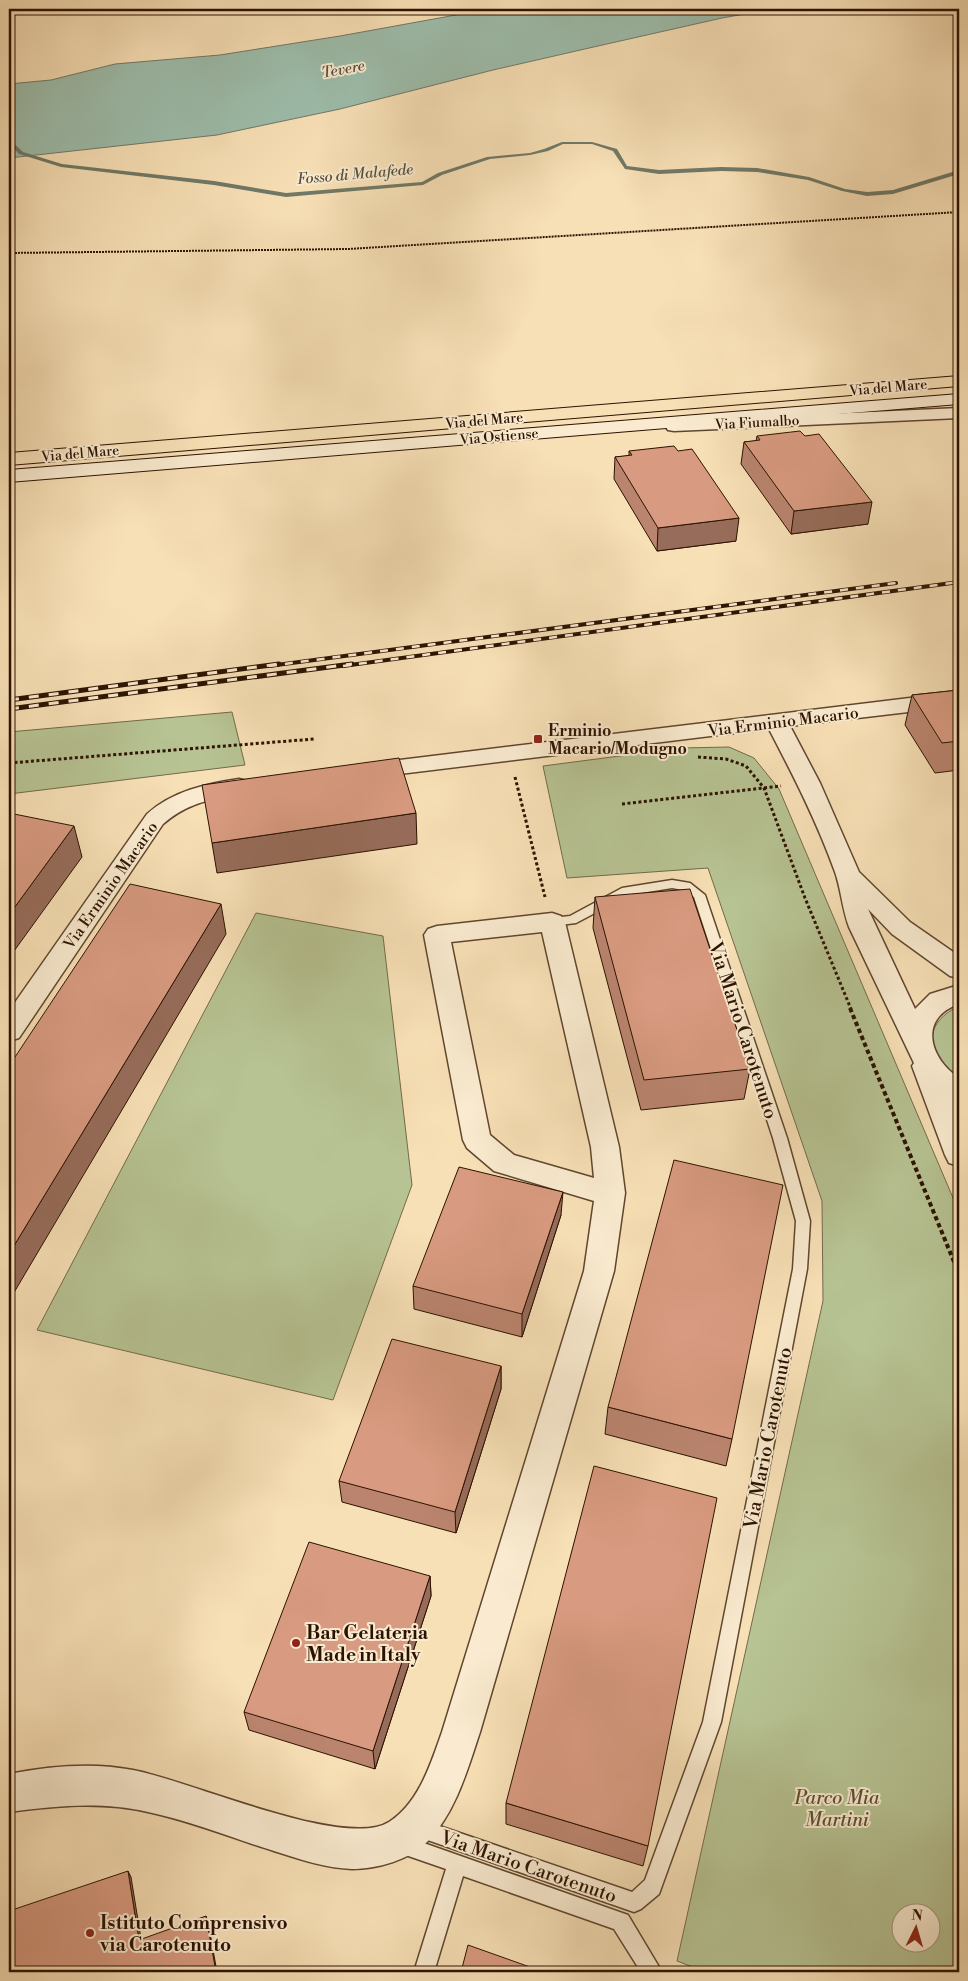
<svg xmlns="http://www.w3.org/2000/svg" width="968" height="1981" font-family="'Libre Bodoni',serif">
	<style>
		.green { fill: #b7c393; stroke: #726a4a; fill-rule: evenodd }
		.water { fill: #9dbdab; stroke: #707967 }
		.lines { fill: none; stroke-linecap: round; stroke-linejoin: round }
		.stream { fill: #707967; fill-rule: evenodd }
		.service-casing { stroke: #5f462e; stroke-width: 3 }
		.minor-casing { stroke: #5f462e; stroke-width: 3 }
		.secondary-casing { stroke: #2c1200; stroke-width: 2 }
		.primary-casing { stroke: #2c1200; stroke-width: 2 }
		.path-far2 { stroke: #2c1200; stroke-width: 2; stroke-dasharray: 2 1; stroke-linecap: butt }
		.path-far1 { stroke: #2c1200; stroke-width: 3; stroke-dasharray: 3 2.5; stroke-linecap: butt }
		.path { stroke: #2c1200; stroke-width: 4; stroke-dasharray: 4.5 3; stroke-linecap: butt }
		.service { fill: #faebd0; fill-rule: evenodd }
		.minor { fill: #faebd0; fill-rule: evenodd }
		.secondary { fill: #faebd0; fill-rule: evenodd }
		.primary { fill: #f8e0b6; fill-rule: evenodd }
		.rail-far1-casing { stroke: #2c1200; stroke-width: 4 }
		.rail-casing { stroke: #2c1200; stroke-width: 5 }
		.rail-far1 { stroke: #faebd0; stroke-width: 2.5; stroke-dasharray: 8; stroke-linecap: butt }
		.rail { stroke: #faebd0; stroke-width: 3; stroke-dasharray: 10; stroke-linecap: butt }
		.wall { fill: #ba846e; stroke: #2c1200 }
		.shaded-wall { fill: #976c5a; stroke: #2c1200 }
		.building { fill: #d89a80; stroke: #2c1200 }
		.poi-dot { fill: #8f2418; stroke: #faebd0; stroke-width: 2 }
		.labels { text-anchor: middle; stroke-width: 4; stroke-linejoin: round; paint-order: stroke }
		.far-street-label { font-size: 14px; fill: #2c1200; stroke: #faebd0 }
		.far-water-label { font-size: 15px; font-style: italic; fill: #544e3c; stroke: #faebd0 }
		.street-label { font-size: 16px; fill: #2c1200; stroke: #faebd0 }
		.poi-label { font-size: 16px; font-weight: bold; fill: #2c1200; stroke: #faebd0; text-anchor: start }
		.near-street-label { font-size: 19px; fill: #2c1200; stroke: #faebd0 }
		.near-poi-label { font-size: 19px; font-weight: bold; fill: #2c1200; stroke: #faebd0; text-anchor: start }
		.near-park-label { font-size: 19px; font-style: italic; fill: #5d5033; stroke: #faebd0 }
	</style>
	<rect width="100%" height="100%" fill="#f8e0b6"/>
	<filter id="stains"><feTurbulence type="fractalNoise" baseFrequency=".004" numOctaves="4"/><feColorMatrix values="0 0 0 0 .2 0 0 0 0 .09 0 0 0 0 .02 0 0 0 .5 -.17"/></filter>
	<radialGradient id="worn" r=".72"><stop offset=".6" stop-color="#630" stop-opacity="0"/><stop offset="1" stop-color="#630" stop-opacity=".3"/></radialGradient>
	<!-- green -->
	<g class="green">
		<path d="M 232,712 L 245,765 L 9,794 L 9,732 Z"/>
		<path d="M 729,747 L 754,758 L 779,789 L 959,1212 L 959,1972 L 706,1972 L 677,1961 L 823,1301 L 822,1201 L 708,868 L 567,878 L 543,766 L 681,748 ZM 900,1914 L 930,1914 L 930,1944 L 900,1944 Z"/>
		<path d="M 256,913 L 383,936 L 412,1185 L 333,1400 L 37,1330 Z"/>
		<path d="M 959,1006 L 959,1082 C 929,1057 918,1026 959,1006 Z"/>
	</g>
	<!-- water -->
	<path class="water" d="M 489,9 L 773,9 L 722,18 L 598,46 L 493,70 L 340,109 L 217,135 L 9,158 L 9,84 L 51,80 L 115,64 L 220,55 L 340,36 Z"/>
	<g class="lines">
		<!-- stream -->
		<path class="stream" d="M 9,139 L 23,152 L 62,164 L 214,181 L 286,193 L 422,182 L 438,173 L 487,157 L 530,153 L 544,149 L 562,142 L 592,142 L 617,149 L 627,166 L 659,170 L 721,167 L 757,168 L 809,177 L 845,189 L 867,192 L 893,190 L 959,170 L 959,174 L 893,194 L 867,196 L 842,191 L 808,180 L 757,172 L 721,171 L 659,174 L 625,169 L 613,151 L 592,144 L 563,144 L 548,151 L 530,155 L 490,159 L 442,175 L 423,185 L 286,197 L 214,185 L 61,167 L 19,154 L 9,143 Z"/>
		<!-- service casing -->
		<g class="service-casing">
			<g id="service">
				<path d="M 672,880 L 690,883 L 705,895 L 787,1138 L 810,1221 L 807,1269 L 721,1722 L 659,1894 L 641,1909 L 634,1912 L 419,1837 L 412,1835 L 410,1828 L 412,1821 L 419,1819 L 632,1892 L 645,1880 L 703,1722 L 793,1269 L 796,1221 L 773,1138 L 694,897 L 683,890 L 672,888 L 629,895 L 576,923 L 552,926 L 546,922 L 552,918 L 570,916 L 622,888 Z"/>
				<path d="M 401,1835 L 628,1915 L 662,1972 L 641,1972 L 614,1929 L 463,1876 L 434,1972 L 414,1972 L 446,1869 L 394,1851 L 392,1844 L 394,1837 Z"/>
			</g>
		</g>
		<!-- minor casing -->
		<g class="minor-casing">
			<g id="minor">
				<path d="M 959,408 L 959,418 L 674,431 L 668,430 L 665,426 L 668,422 L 674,421 Z"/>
				<path d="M 959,692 L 959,706 L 790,726 L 820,783 L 859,872 L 910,922 L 959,956 L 959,978 L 950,976 L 892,934 L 868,909 L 915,1009 L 930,994 L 959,985 L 959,1004 C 918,1018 929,1058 959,1078 L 959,1103 L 953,1101 L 959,1118 L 959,1166 L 949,1163 L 945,1155 L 912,1066 L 914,1063 L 849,927 C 842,908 841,889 835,872 C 817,822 793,775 769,729 L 367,778 L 359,776 L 356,771 L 359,766 L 367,764 Z"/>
				<path d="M 239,779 L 247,781 L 251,786 L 247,791 C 214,800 191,800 163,824 L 19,1038 L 9,1041 L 9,1011 L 147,814 C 173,791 205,784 239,779 Z"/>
				<path d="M 552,913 L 561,916 L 565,922 L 619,1147 L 625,1193 L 614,1271 L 480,1732 C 468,1768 456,1812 428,1841 C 410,1860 377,1869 352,1869 C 325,1868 299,1859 274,1851 C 232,1838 191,1821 148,1812 C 100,1801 56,1806 9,1812 L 9,1774 C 50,1766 92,1762 133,1770 C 188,1780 345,1850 389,1822 C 419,1803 431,1763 442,1732 L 584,1271 L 594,1201 L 494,1171 L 467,1148 L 463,1140 L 424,935 L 428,929 L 437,926 ZM 542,932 L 591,1147 L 594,1178 L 514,1155 L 490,1135 L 451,942 Z"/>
			</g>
		</g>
		<!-- secondary casing -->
		<g class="secondary-casing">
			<path id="secondary" d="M 959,394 L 959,404 L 9,482 L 9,470 Z"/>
		</g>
		<!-- primary casing -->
		<g class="primary-casing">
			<path id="primary" d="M 959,376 L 959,386 L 9,465 L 9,453 Z"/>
		</g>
		<!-- path-far2 -->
		<path class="path-far2" d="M 9,253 L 348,249 L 959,212"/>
		<!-- path-far1 -->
		<g class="path-far1">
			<path d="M 698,757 L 726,759 L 746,766 L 764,788 L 805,898 L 851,1009"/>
			<path d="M 9,763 L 314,739"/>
			<path d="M 515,777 L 545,897"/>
			<path d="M 622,804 L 781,786"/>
		</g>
		<!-- path -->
		<path class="path" d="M 850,1008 L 959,1274"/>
		<!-- service -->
		<use href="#service" class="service"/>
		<!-- minor -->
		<use href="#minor" class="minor"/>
		<!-- secondary -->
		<use href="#secondary" class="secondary"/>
		<!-- primary -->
		<use href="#primary" class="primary"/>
		<!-- rail-far1 casing -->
		<g class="rail-far1-casing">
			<g id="rail-far1">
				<path d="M 269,666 L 896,583"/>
				<path d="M 343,666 L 959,582"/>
			</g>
		</g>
		<!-- rail casing -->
		<g class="rail-casing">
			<g id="rail">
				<path d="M 9,700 L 279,664"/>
				<path d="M 9,709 L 352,664"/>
			</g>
		</g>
		<!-- rail-far1 -->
		<use href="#rail-far1" class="rail-far1"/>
		<!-- rail -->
		<use href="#rail" class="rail"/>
	</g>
	<!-- wall -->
	<g class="wall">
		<path d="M 757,436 L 868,524 L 791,534 L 741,464 L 744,442 L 756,441 Z"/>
		<path d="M 629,451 L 736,541 L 657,551 L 614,479 L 615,457 L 629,456 Z"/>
		<path d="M 959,690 L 959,770 L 935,773 L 905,725 L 912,695 Z"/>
		<path d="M 595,897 L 750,1069 L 744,1099 L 641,1110 L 593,928 Z"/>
		<path d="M 561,1215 L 522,1337 L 414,1309 L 413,1286 Z"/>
		<path d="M 501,1366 L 501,1389 L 456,1533 L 342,1502 L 339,1481 Z"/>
		<path d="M 608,1407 L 732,1439 L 726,1466 L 605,1434 Z"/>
		<path d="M 430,1576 L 431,1596 L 375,1769 L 249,1730 L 244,1712 Z"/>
		<path d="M 506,1803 L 648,1846 L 643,1866 L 506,1824 Z"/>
	</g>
	<!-- shaded-wall -->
	<g class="shaded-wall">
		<path d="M 872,502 L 868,524 L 791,534 L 794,511 Z"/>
		<path d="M 739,518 L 736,541 L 657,551 L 658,528 Z"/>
		<path d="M 416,813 L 417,844 L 217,873 L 212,843 Z"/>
		<path d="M 74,826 L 82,857 L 9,958 L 9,915 Z"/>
		<path d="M 221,904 L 226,934 L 9,1301 L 9,1254 Z"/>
		<path d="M 563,1192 L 561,1215 L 522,1337 L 522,1314 Z"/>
		<path d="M 501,1366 L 501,1389 L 456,1533 L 455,1512 Z"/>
		<path d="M 430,1576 L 431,1596 L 375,1769 L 373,1751 Z"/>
		<path d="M 128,1871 L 131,1877 L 142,1945 L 139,1940 Z"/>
		<path d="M 206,1916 L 208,1922 L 217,1972 L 216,1972 Z"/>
	</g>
	<!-- building -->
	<g class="building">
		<path d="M 800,431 L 805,436 L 819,434 L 872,502 L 794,511 L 744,442 L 760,440 L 757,436 Z"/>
		<path d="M 674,446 L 678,451 L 692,449 L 739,518 L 658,528 L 615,457 L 632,455 L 629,451 Z"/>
		<path d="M 959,690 L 959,741 L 942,743 L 912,695 Z"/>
		<path d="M 399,758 L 416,813 L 212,843 L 202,785 Z"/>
		<path d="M 9,813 L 74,826 L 9,915 Z"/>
		<path d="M 130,884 L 221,904 L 9,1254 L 9,1066 Z"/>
		<path d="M 690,889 L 750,1069 L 644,1080 L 595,897 Z"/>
		<path d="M 674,1160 L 783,1185 L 732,1439 L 608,1407 Z"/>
		<path d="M 459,1167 L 563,1192 L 522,1314 L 413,1286 Z"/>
		<path d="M 392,1339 L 501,1366 L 455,1512 L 339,1481 Z"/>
		<path d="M 594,1466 L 717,1498 L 648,1846 L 506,1803 Z"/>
		<path d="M 309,1542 L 430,1576 L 373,1751 L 244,1712 Z"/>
		<path d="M 128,1871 L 139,1940 L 206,1916 L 216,1972 L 9,1972 L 9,1911 Z"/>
		<path d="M 468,1945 L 544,1972 L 461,1972 Z"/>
	</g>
	<!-- markers -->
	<g class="poi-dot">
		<rect x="533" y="734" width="10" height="10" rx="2.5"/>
		<circle cx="296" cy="1643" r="5"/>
		<circle cx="90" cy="1933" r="5"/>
	</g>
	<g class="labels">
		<!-- far-street labels -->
		<g class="far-street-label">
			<text transform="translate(888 387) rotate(-5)" y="5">Via del Mare</text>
			<text transform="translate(484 420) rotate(-5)" y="5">Via del Mare</text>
			<text transform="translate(757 422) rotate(-3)" y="5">Via Fiumalbo</text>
			<text transform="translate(499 436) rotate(-5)" y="5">Via Ostiense</text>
			<text transform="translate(80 453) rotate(-5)" y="5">Via del Mare</text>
		</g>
		<!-- far-water labels -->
		<g class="far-water-label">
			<text transform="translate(343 69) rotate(-10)" y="5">Tevere</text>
			<text transform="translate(355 174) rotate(-5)" y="5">Fosso di Malafede</text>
		</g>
		<!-- street labels -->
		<g class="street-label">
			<text transform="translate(783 721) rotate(-7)" y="6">Via Erminio Macario</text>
			<text transform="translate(110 885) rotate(-55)" y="6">Via Erminio Macario</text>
		</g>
		<!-- poi labels -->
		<g class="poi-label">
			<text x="548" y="736">Erminio<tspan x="548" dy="18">Macario/Modugno</tspan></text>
		</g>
		<!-- near-street labels -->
		<g class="near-street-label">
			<text transform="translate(744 1030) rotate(72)" y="7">Via Mario Carotenuto</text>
			<text transform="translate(767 1438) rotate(-79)" y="7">Via Mario Carotenuto</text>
			<text transform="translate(529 1866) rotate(19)" y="7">Via Mario Carotenuto</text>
		</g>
		<!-- near-poi labels -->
		<g class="near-poi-label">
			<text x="306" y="1639">Bar Gelateria<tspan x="306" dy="22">Made in Italy</tspan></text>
			<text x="100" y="1929">Istituto Comprensivo<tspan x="100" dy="22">via Carotenuto</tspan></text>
		</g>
		<!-- near-park labels -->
		<g class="near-park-label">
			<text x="837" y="1804">Parco Mia<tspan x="837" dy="22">Martini</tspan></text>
		</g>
	</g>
	<!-- margin -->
	<rect width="968" height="1981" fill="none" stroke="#f8e0b6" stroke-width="30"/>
	<rect x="10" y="10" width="948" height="1961" fill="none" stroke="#2c1200" stroke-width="2.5"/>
	<rect x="15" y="15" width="938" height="1951" fill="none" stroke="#2c1200"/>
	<!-- north arrow -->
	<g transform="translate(916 1928) rotate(5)"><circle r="24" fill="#faebd0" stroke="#a8947d"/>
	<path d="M0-4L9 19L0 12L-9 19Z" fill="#8f2418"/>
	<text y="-8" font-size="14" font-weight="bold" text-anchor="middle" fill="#2c1200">N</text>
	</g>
	<rect width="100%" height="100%" filter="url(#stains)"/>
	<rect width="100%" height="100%" fill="url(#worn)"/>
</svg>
